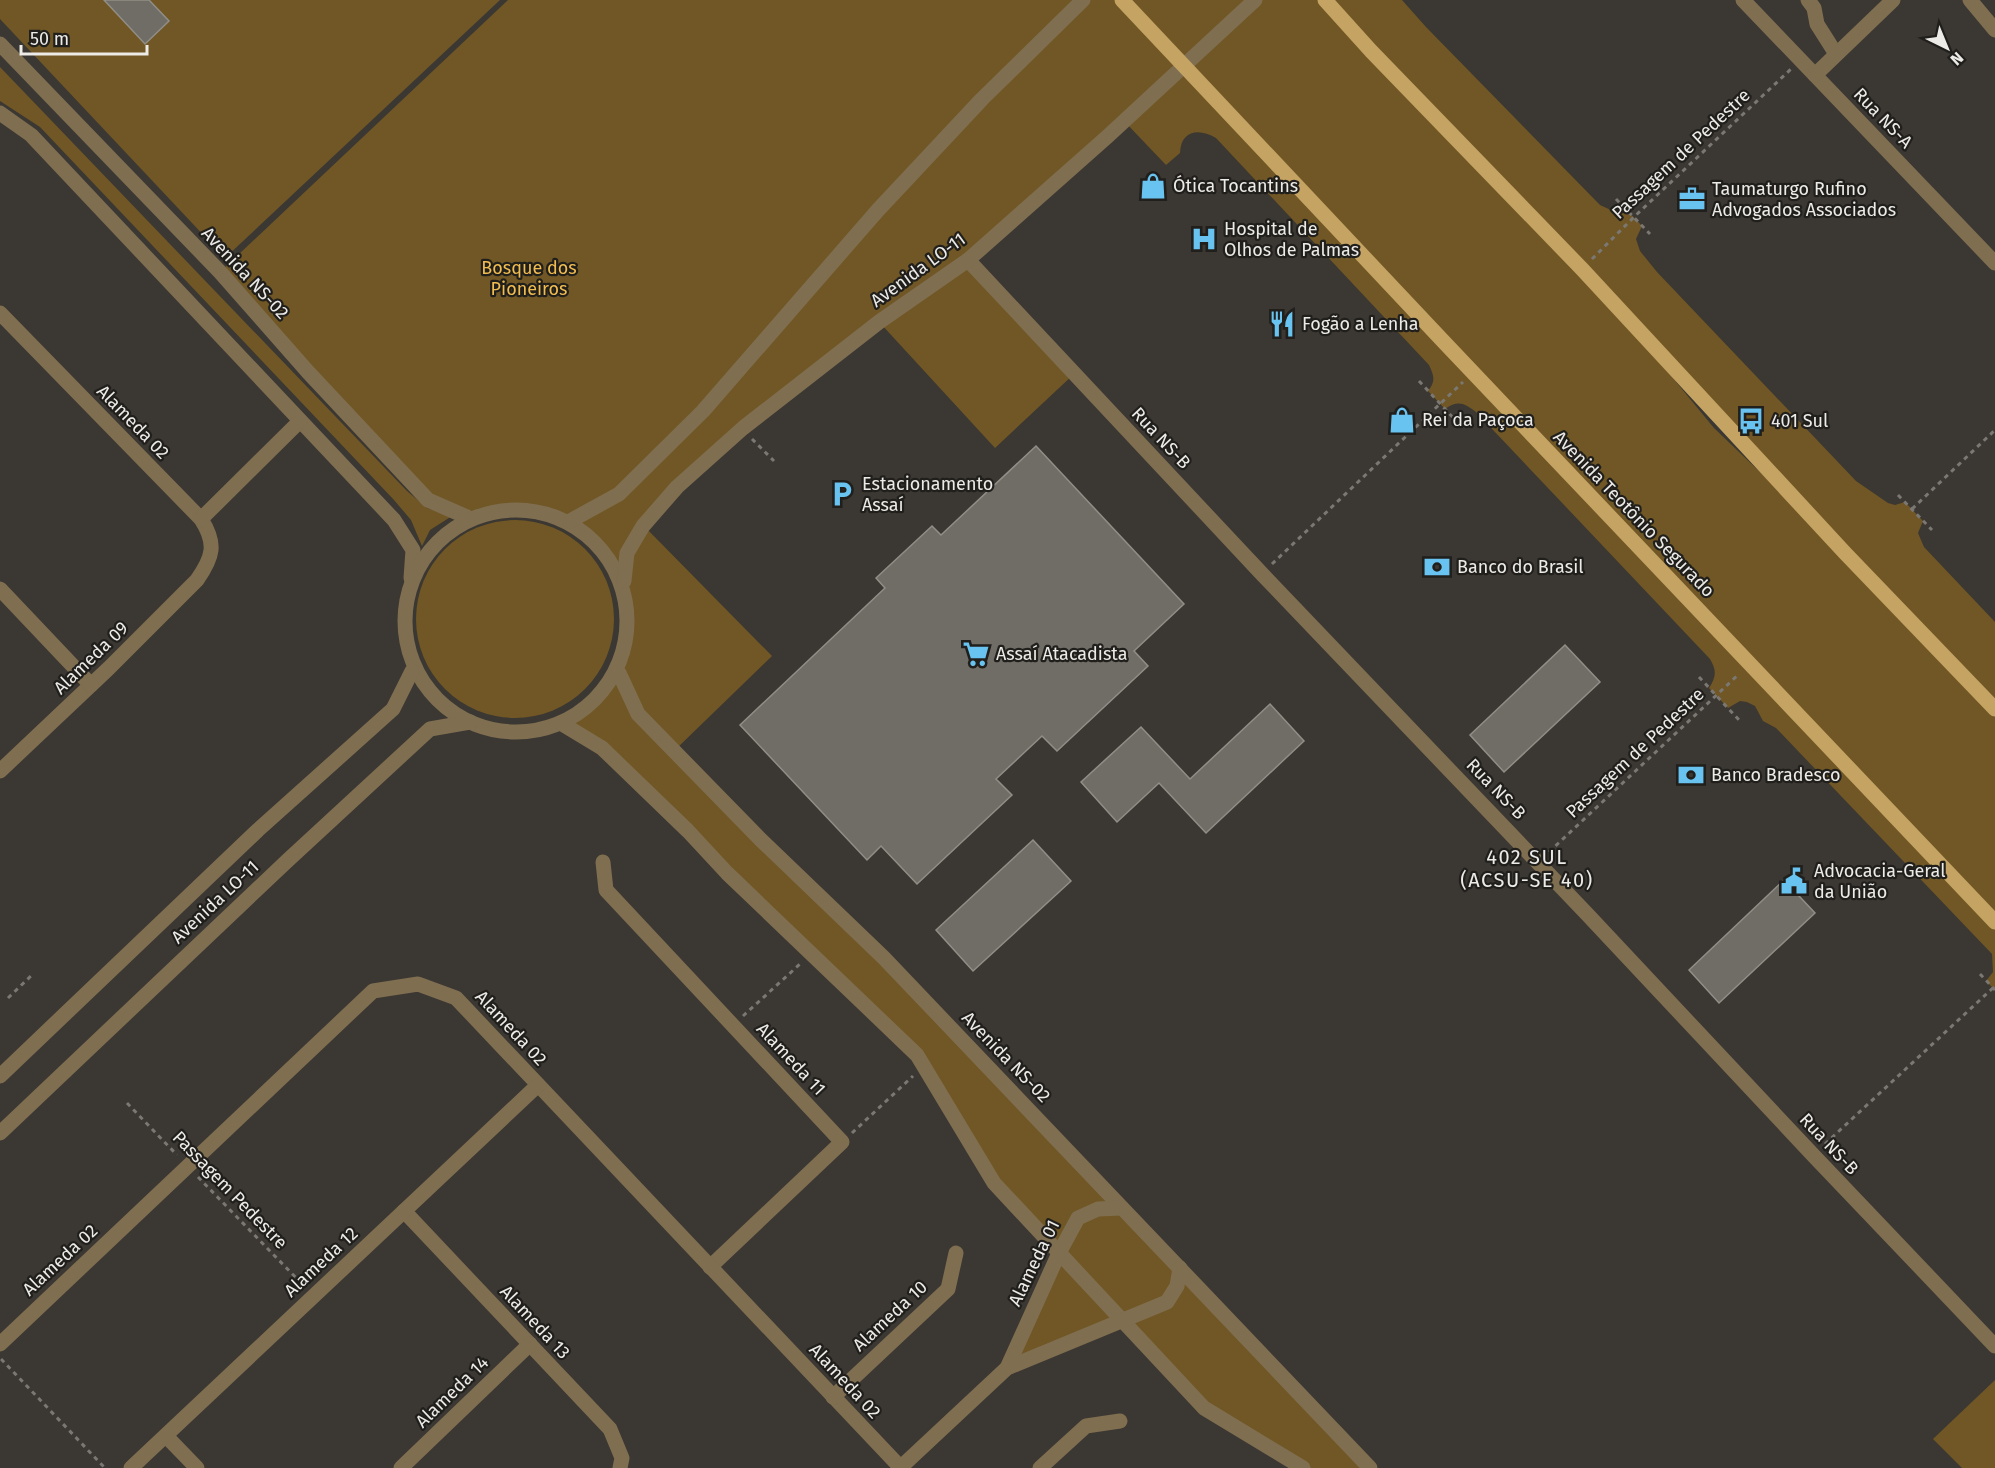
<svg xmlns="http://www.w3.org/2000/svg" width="1995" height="1468" font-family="'Fira Sans',sans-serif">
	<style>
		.green { fill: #705725; fill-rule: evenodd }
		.building { fill: #706c66; stroke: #918e87; stroke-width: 1.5 }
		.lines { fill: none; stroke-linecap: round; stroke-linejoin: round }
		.path { stroke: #7b7874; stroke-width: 3; stroke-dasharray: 4.5 4.5; stroke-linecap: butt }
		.minor { stroke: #7f6e50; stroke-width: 15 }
		.major { stroke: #c4a363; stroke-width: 15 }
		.labels { text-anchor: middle; stroke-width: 4.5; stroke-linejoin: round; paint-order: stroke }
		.street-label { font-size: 18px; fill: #edebe8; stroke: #201f1c }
		.poi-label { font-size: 18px; fill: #edebe8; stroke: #201f1c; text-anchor: start }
		.park-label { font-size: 18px; fill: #f2bd50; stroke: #201f1c }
		.neighbourhood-label { font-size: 20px; letter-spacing: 1.5px; fill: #edebe8; stroke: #201f1c }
	</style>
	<rect width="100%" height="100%" fill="#3b3732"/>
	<!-- green -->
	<g class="green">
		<path d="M 0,0 L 500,0 L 225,258 L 0,19 Z"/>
		<path d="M 508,0 L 1402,0 L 1426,27 L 1600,205 L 1613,211 L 1624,207 L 1642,226 L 1636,239 L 1640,251 L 1657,272 L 1856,481 L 1888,503 L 1895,505 L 1905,502 L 1923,521 L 1918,533 L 1924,547 L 1995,622 L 1995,990 L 1986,981 L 1993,972 L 1992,954 L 1776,728 L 1763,721 L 1755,706 L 1747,702 L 1740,701 L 1728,708 L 1709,688 C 1716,677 1717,671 1710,659 L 1476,412 C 1464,403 1458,400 1445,409 L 1428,391 C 1436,381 1434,376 1429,365 L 1216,138 C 1199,128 1181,130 1180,153 L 1166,165 L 1124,121 L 968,260 L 1074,374 L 995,448 L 881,324 L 743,428 L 643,525 L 772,656 L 675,750 L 1370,1468 L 1303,1468 L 1204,1408 L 1122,1321 L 1007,1368 L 1059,1253 L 994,1183 L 917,1055 L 649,793 L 564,725 L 614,679 L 619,673 L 628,624 L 624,581 L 596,544 L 570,521 L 529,510 L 467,517 L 428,500 L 220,272 ZM 1607,298 L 1837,546 L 1714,428 Z"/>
		<path d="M 0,67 L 407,491 L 427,508 L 452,516 L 430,530 L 422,546 L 411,520 L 394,500 L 40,127 L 0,101 Z"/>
		<circle cx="515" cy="619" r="99"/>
		<path d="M 1995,1380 L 1995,1468 L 1962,1468 L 1933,1439 Z"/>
	</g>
	<!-- building -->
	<g class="building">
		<path d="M 104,0 L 149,0 L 169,21 L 145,44 Z"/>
		<path d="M 1036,446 L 1184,604 L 1134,651 L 1148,666 L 1057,751 L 1042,736 L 996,779 L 1012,795 L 917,884 L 881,846 L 867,860 L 740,725 L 885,588 L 876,578 L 932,526 L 941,535 Z"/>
		<path d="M 1565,645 L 1600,682 L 1504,772 L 1470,735 Z"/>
		<path d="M 1270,704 L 1304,741 L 1206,833 L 1159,783 L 1117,822 L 1081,782 L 1141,727 L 1190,779 Z"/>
		<path d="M 1033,840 L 1071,881 L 973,971 L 936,930 Z"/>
		<path d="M 1784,880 L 1815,913 L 1719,1003 L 1689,970 Z"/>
	</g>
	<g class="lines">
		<!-- path -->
		<g class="path">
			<path d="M 1616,199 L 1650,234"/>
			<path d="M 1592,259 L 1634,217 L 1791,69"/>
			<path d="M 1419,381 L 1458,423"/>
			<path d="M 752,439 L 774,461"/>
			<path d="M 1898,495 L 1932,530"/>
			<path d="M 1912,509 L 1995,430"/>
			<path d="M 1272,564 L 1463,382"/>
			<path d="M 1699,677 L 1739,720"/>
			<path d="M 1549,852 L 1739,674"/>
			<path d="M 1980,974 L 1995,990"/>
			<path d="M 8,998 L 33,974"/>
			<path d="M 743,1016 L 800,964"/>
			<path d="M 127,1103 L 177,1155"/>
			<path d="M 852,1133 L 913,1076"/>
			<path d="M 1825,1144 L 1995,986"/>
			<path d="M 198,1177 L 304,1286"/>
			<path d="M 1,1359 L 105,1468"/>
		</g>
		<!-- minor -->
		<g class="minor">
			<path d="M 1743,0 L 1995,263"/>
			<path d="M 1808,0 L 1814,8 L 1817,24 L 1836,54"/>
			<path d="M 1970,0 L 1995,30"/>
			<path d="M 0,44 L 220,272 L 308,372 L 428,500 L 467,517"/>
			<path d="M 1815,75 L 1893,0"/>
			<path d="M 0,113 L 31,135 L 394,520 L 413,550 L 411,578"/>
			<path d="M 968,260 L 1262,574 L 1587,914 L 1813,1155 L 1995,1346"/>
			<path d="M 0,313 L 201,519 C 217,544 213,557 197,580 L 109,668 L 0,771"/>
			<circle cx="516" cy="621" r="111"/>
			<path d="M 201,519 L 300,421"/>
			<path d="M 570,521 L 619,494 L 703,411 L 878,210 L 982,99 L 1083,0"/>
			<path d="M 624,581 L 627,553 L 643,526 L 677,487 L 743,428 L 879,322 L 968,260 L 1108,136 L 1255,0"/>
			<path d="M 0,589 L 91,685"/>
			<path d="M 619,673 L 638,714 L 761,840 L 884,958 L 1370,1468"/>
			<path d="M 564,725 L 602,748 L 688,831 L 727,873 L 917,1055 L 994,1183 L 1204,1408 L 1303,1468"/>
			<path d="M 603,862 L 606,890 L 842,1142 L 710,1267"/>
			<path d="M 0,1076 L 258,830 L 393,709 L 412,671"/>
			<path d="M 0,1133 L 287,861 L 430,729 L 470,722"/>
			<path d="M 404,1211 L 610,1429 L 622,1458 L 620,1468"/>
			<path d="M 0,1344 L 373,991 L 418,984 L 456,998 L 901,1468"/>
			<path d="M 1007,1368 L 1059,1253 L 1078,1218 L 1098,1209 L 1122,1208"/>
			<path d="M 833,1397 L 948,1289 L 956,1253"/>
			<path d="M 166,1436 L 197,1468"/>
			<path d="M 131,1468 L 538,1085"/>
			<path d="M 401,1468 L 530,1344"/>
			<path d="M 900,1468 L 1007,1368 L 1167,1302 L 1177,1286 L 1180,1268"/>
			<path d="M 1040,1468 L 1086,1426 L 1120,1421"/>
		</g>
		<!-- major -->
		<g class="major">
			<path d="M 1122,0 L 1443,341 L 1995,922"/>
			<path d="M 1325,0 L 1371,51 L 1582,269 L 1845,553 L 1995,709"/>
		</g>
	</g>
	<!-- icons -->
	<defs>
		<g id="shop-bare" transform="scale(2.07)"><path d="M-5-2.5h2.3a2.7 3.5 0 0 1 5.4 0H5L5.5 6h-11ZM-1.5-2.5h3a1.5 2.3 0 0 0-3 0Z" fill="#69c3f1" stroke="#201f1c" stroke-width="2.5" paint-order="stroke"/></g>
		<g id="office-bare" transform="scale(2.07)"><path d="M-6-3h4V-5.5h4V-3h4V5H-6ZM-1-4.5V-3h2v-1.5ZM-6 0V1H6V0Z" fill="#69c3f1" stroke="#201f1c" stroke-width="2.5" paint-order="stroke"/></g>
		<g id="hospital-bare" transform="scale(2.07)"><path d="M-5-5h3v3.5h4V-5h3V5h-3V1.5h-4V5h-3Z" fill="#69c3f1" stroke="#201f1c" stroke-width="2.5" paint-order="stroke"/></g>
		<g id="restaurant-bare" transform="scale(2.07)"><path d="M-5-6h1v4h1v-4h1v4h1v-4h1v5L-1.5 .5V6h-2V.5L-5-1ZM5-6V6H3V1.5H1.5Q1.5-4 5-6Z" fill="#69c3f1" stroke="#201f1c" stroke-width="2.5" paint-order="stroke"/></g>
		<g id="bus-bare" transform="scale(2.07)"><path d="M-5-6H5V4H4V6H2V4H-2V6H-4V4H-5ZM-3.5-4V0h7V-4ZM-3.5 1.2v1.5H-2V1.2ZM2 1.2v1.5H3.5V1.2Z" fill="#69c3f1" stroke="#201f1c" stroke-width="2.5" paint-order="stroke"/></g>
		<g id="parking-bare" transform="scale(2.07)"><path d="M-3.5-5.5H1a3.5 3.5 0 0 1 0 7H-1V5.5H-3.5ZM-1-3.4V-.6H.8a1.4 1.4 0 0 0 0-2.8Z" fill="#69c3f1" stroke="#201f1c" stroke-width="2.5" paint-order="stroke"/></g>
		<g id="bank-bare" transform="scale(2.07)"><path d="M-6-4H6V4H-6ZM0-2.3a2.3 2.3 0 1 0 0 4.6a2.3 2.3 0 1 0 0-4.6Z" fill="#69c3f1" stroke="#201f1c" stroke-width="2.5" paint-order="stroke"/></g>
		<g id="supermarket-bare" transform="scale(2.07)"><path d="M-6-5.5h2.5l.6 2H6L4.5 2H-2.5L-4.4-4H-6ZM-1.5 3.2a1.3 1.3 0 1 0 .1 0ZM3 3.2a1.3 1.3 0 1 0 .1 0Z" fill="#69c3f1" stroke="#201f1c" stroke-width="2.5" paint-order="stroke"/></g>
		<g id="civic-bare" transform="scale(2.07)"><path d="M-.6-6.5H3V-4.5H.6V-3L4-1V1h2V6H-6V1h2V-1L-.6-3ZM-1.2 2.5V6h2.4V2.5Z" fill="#69c3f1" stroke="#201f1c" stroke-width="2.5" paint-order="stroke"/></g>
	</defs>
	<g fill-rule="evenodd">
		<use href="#shop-bare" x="1153" y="186"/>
		<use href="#office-bare" x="1692" y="199"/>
		<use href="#hospital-bare" x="1204" y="239"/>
		<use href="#restaurant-bare" x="1282" y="324"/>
		<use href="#shop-bare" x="1402" y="420"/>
		<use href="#bus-bare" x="1751" y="421"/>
		<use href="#parking-bare" x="842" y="494"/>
		<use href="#bank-bare" x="1437" y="567"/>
		<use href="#supermarket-bare" x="976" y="654"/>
		<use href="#bank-bare" x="1691" y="775"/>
		<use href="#civic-bare" x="1794" y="881"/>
	</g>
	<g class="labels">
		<!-- street labels -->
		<g class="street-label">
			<text transform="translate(1883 118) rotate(46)" y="6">Rua NS-A</text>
			<text transform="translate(1681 154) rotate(-43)" y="6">Passagem de Pedestre</text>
			<text transform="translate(918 270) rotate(-36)" y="6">Avenida LO-11</text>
			<text transform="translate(245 273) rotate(47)" y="6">Avenida NS-02</text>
			<text transform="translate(133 422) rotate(46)" y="6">Alameda 02</text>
			<text transform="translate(1161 438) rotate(47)" y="6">Rua NS-B</text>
			<text transform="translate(1634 514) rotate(46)" y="6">Avenida Teotônio Segurado</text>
			<text transform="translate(91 658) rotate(-44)" y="6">Alameda 09</text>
			<text transform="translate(1635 753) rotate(-43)" y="6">Passagem de Pedestre</text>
			<text transform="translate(1496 789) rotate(46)" y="6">Rua NS-B</text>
			<text transform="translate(215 902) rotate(-43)" y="6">Avenida LO-11</text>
			<text transform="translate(511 1028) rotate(47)" y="6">Alameda 02</text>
			<text transform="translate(1006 1057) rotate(46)" y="6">Avenida NS-02</text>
			<text transform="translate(791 1059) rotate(47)" y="6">Alameda 11</text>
			<text transform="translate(1829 1144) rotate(47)" y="6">Rua NS-B</text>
			<text transform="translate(230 1190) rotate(46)" y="6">Passagem Pedestre</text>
			<text transform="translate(60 1260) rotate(-43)" y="6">Alameda 02</text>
			<text transform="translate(321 1262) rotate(-43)" y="6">Alameda 12</text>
			<text transform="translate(1034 1263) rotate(-64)" y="6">Alameda 01</text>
			<text transform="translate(890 1316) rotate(-43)" y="6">Alameda 10</text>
			<text transform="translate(535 1322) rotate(47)" y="6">Alameda 13</text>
			<text transform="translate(845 1381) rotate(47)" y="6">Alameda 02</text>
			<text transform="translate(452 1392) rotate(-44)" y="6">Alameda 14</text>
		</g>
		<!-- poi labels -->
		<g class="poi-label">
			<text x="1173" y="192">Ótica Tocantins</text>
			<text x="1712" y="195">Taumaturgo Rufino<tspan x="1712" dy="21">Advogados Associados</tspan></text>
			<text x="1224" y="235">Hospital de<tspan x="1224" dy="21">Olhos de Palmas</tspan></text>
			<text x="1302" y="330">Fogão a Lenha</text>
			<text x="1422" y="426">Rei da Paçoca</text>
			<text x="1771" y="427">401 Sul</text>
			<text x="862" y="490">Estacionamento<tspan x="862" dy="21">Assaí</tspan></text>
			<text x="1457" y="573">Banco do Brasil</text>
			<text x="996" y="660">Assaí Atacadista</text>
			<text x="1711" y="781">Banco Bradesco</text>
			<text x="1814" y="877">Advocacia-Geral<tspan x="1814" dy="21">da União</tspan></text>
		</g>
		<!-- park labels -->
		<g class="park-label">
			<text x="529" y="274">Bosque dos<tspan x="529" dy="21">Pioneiros</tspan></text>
		</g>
		<!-- neighbourhood labels -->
		<g class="neighbourhood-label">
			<text x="1527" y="864">402 SUL<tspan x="1527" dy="23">(ACSU-SE 40)</tspan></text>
		</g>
	</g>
	<!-- north arrow -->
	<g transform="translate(1947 48) rotate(137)" stroke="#201f1c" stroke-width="4.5" paint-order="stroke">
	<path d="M0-4.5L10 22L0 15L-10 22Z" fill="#edebe8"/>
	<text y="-9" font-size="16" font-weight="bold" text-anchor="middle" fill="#edebe8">N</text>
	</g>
	<!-- scale -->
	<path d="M21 45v9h126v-9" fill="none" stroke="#edebe8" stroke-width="3"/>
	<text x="30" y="45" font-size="18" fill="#edebe8" stroke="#201f1c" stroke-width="4.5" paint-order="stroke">50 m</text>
</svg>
